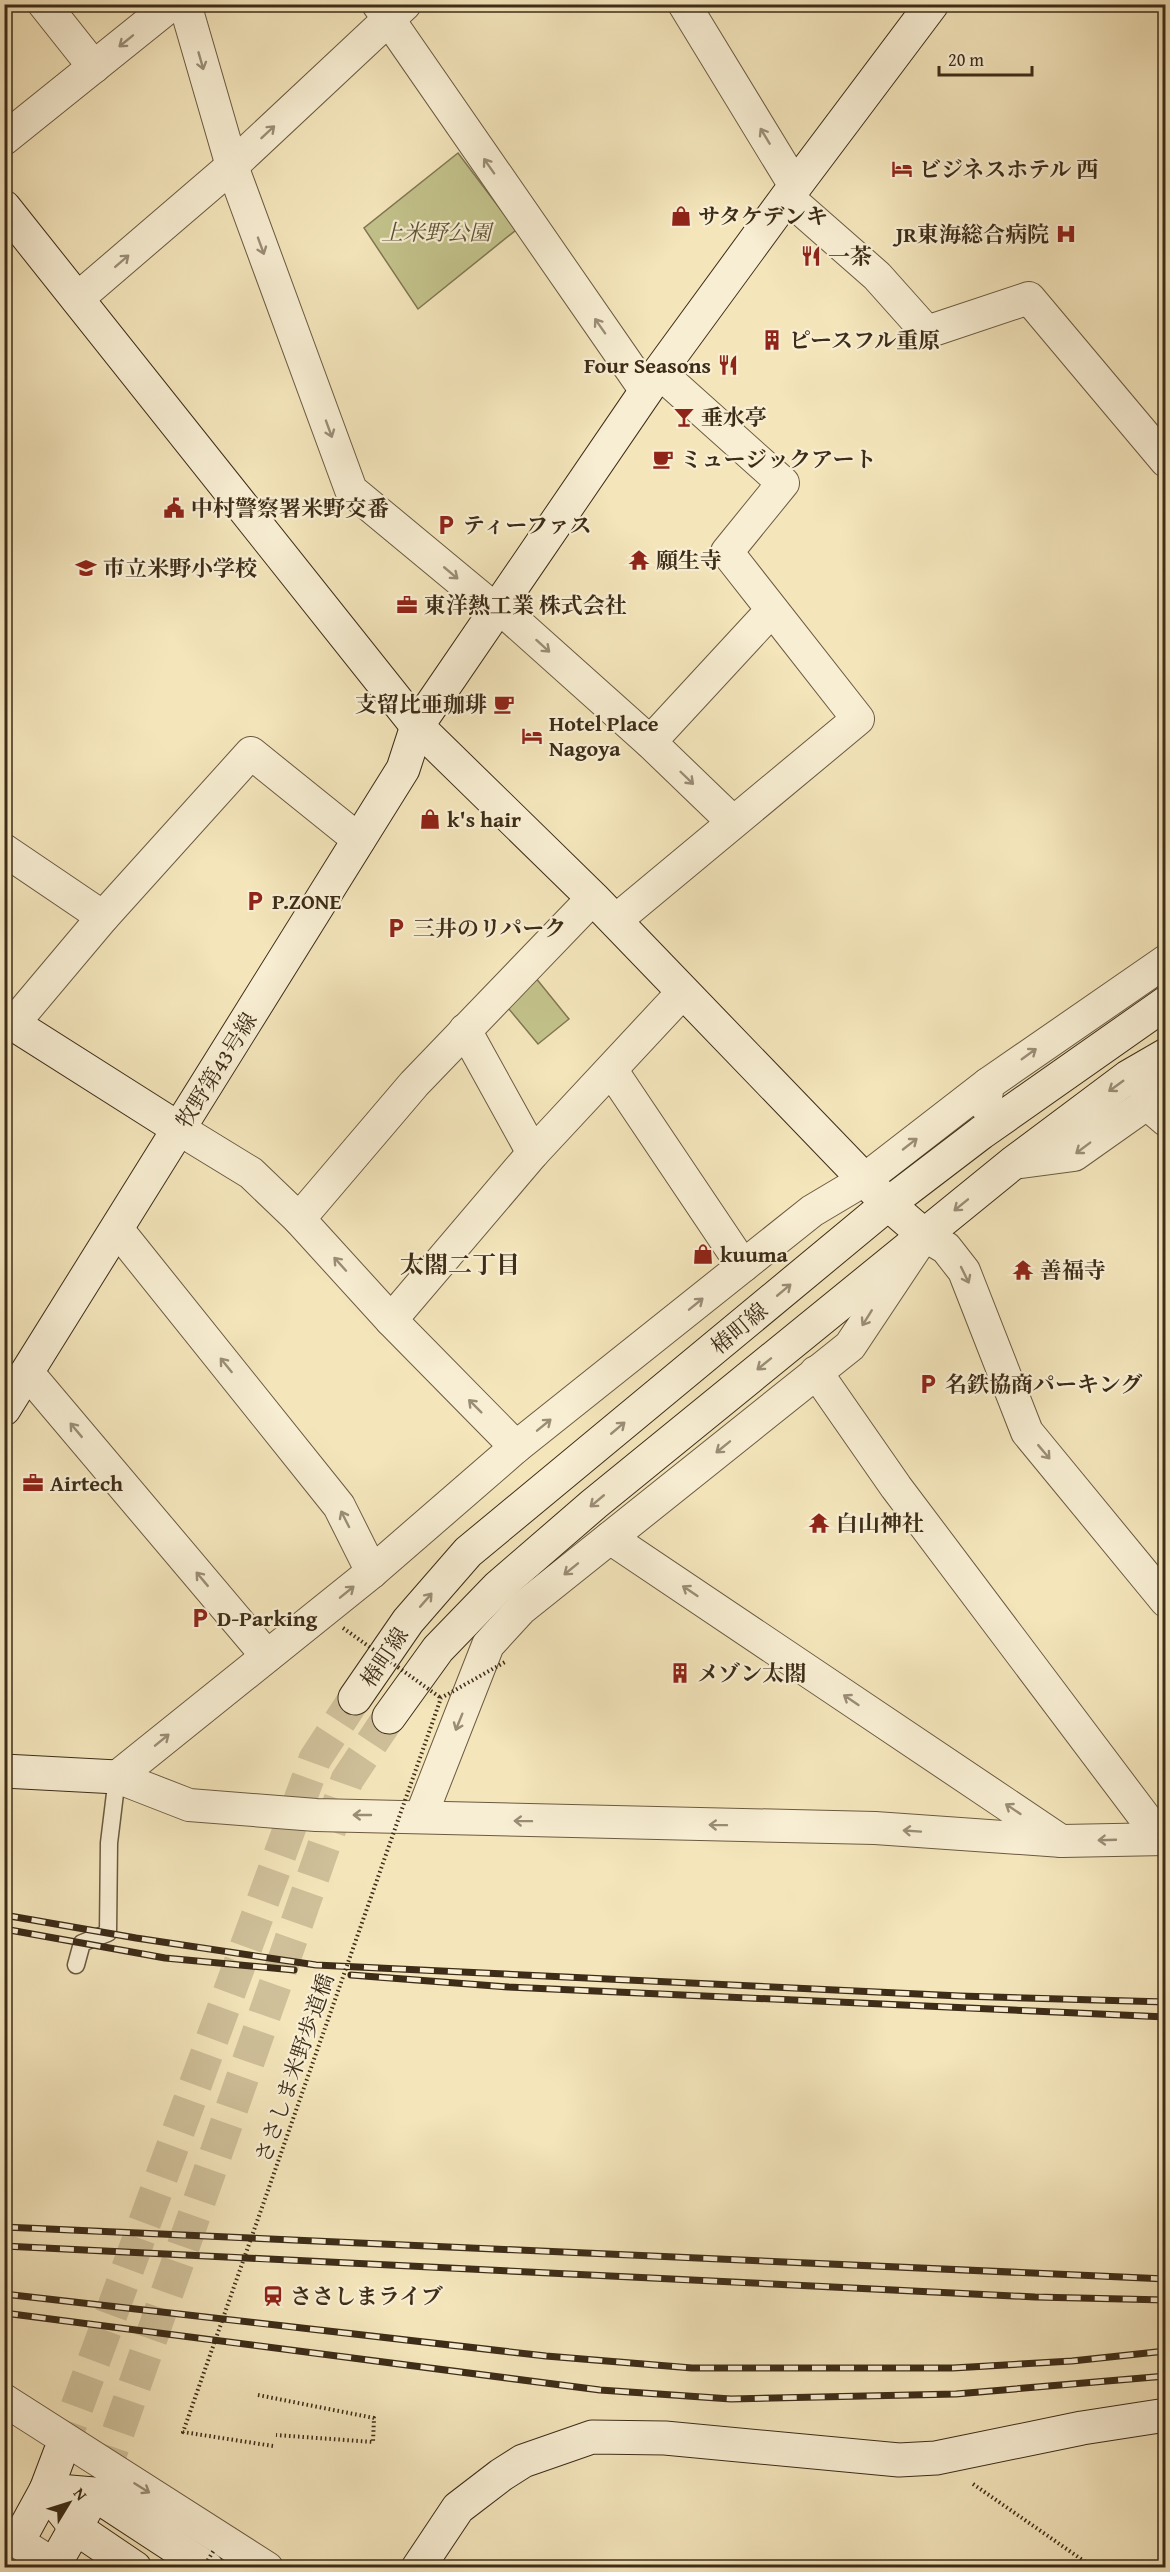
<svg xmlns="http://www.w3.org/2000/svg" width="1170" height="2572" font-family="'Gentium Book Plus','Noto Serif JP',serif">
	<style>
		.green { fill: #c3c28b; stroke: #807752; stroke-width: 1.5 }
		.lines { fill: none; stroke-linecap: round; stroke-linejoin: round }
		.secondary-tunnel { stroke: #cfc09a; stroke-width: 33; stroke-dasharray: 33 16; stroke-linecap: butt }
		.lane-casing { stroke: #6b5a41; stroke-width: 19 }
		.street-casing { stroke: #6b5a41; stroke-width: 34 }
		.secondary-casing { stroke: #3d2c18; stroke-width: 35 }
		.path { stroke: #3d2c18; stroke-width: 4; stroke-dasharray: 1.5 3; stroke-linecap: butt }
		.lane { stroke: #f8eed3; stroke-width: 16 }
		.street { stroke: #f8eed3; stroke-width: 32 }
		.secondary { stroke: #f8eed3; stroke-width: 33 }
		.rail-casing { stroke: #3d2c18; stroke-width: 7 }
		.rail { stroke: #f8eed3; stroke-width: 4.5; stroke-dasharray: 14; stroke-linecap: butt }
		.path-bridge { stroke: #3d2c18; stroke-width: 4; stroke-dasharray: 1.5 3; stroke-linecap: butt }
		.oneway { stroke: #9a8d76 }
		.labels { text-anchor: middle; stroke-width: 4.5; stroke-linejoin: round; paint-order: stroke }
		.poi-label { font-size: 22px; font-weight: bold; fill: #3d2c18; stroke: #f8eed3; text-anchor: start }
		.park-label { font-size: 22px; font-style: italic; fill: #5e5235; stroke: #f8eed3 }
		.street-label { font-size: 22px; fill: #3d2c18; stroke: #f8eed3 }
		.neighbourhood-label { font-size: 24px; font-weight: bold; fill: #3d2c18; stroke: #f8eed3 }
	</style>
	<rect width="100%" height="100%" fill="#f4e5bb"/>
	<filter id="stains"><feTurbulence type="fractalNoise" baseFrequency=".00333" numOctaves="4"/><feColorMatrix values="0 0 0 0 .2 0 0 0 0 .09 0 0 0 0 .02 0 0 0 .5 -.17"/></filter>
	<radialGradient id="worn" r=".72"><stop offset=".6" stop-color="#630" stop-opacity="0"/><stop offset="1" stop-color="#630" stop-opacity=".3"/></radialGradient>
	<!-- green -->
	<g class="green">
		<path d="M 458,153 L 516,230 L 418,309 L 364,228 Z"/>
		<path d="M 535,977 L 569,1019 L 538,1044 L 504,1003 Z"/>
	</g>
	<g class="lines">
		<!-- secondary-tunnel -->
		<g class="secondary-tunnel">
			<path d="M 60,2453 L 315,1759 L 355,1698"/>
			<path d="M 102,2478 L 347,1780 L 389,1717"/>
			<path d="M 4,2566 L 23,2532"/>
		</g>
		<!-- lane casing -->
		<g class="lane-casing">
			<path id="lane" d="M 76,1965 L 82,1943 L 108,1933 L 109,1843 L 117,1777"/>
		</g>
		<!-- street casing -->
		<g class="street-casing">
			<g id="street">
				<path d="M 44,4 L 94,67"/>
				<path d="M 185,4 L 232,166 L 351,490 L 497,611"/>
				<path d="M 378,4 L 646,391"/>
				<path d="M 684,4 L 795,186"/>
				<path d="M 4,139 L 172,4"/>
				<path d="M 787,197 L 877,276 L 927,332 L 1029,298 L 1166,461"/>
				<path d="M 77,299 L 232,166 L 405,4"/>
				<path d="M 499,607 L 650,742 L 733,822"/>
				<path d="M 650,742 L 772,610"/>
				<path d="M 4,850 L 103,917"/>
				<path d="M 615,921 L 858,719 L 727,552 L 783,483 L 659,372"/>
				<path d="M 13,1024 L 103,917 L 251,753 L 359,840"/>
				<path d="M 465,1030 L 533,1153"/>
				<path d="M 612,1071 L 743,1266"/>
				<path d="M 988,1084 L 864,1180 L 812,1211 L 743,1266 L 516,1447 L 372,1572 L 117,1777 L 189,1805 L 316,1815 L 875,1828 L 1062,1841 L 1166,1839"/>
				<path d="M 1145,1102 L 1166,1120"/>
				<path d="M 985,1105 L 988,1084 L 1166,961"/>
				<path d="M 179,1129 L 251,1173 L 299,1219 L 391,1320 L 516,1447"/>
				<path d="M 1013,1163 L 1074,1155 L 1166,1090"/>
				<path d="M 299,1219 L 414,1084 L 593,898"/>
				<path d="M 117,1229 L 339,1506 L 372,1572"/>
				<path d="M 391,1320 L 533,1153 L 683,992"/>
				<path d="M 27,1372 L 267,1656"/>
				<path d="M 816,1372 L 896,1487 L 1161,1839 L 1166,1836"/>
				<path d="M 610,1538 L 1061,1841"/>
				<path d="M 421,1816 L 488,1645 L 521,1609 L 850,1346 L 924,1235 L 946,1248 L 964,1271 L 1027,1432 L 1166,1601"/>
				<path d="M 4,2400 L 267,2568"/>
				<path d="M 4,2533 L 59,2568"/>
			</g>
		</g>
		<!-- secondary casing -->
		<g class="secondary-casing">
			<g id="secondary">
				<path d="M 4,207 L 417,726 L 593,898 L 888,1204 L 924,1235"/>
				<path d="M 4,1018 L 179,1129"/>
				<path d="M 4,1409 L 403,769 L 417,726 L 659,372 L 787,197 L 932,4"/>
				<path d="M 355,1698 L 408,1621 L 468,1552 L 888,1204 L 981,1133 L 1166,1003"/>
				<path d="M 389,1717 L 438,1649 L 498,1587 L 594,1504 L 1013,1163 L 1128,1077 L 1166,1055"/>
				<path d="M 4,1771 L 117,1777"/>
				<path d="M 46,2490 L 94,2494 L 207,2568"/>
				<path d="M 46,2490 L 76,2528 L 135,2568"/>
				<path d="M 23,2532 L 46,2490 L 60,2453"/>
				<path d="M 60,2555 L 86,2509"/>
				<path d="M 418,2568 L 458,2508 L 501,2475 L 523,2461 L 592,2437 L 665,2438 L 899,2460 L 936,2458 L 1082,2428 L 1166,2415"/>
			</g>
		</g>
		<!-- path -->
		<g class="path">
			<path d="M 258,2395 L 374,2418 L 373,2442 L 276,2435"/>
			<path d="M 973,2484 L 1094,2568"/>
		</g>
		<!-- lane -->
		<use href="#lane" class="lane"/>
		<!-- street -->
		<use href="#street" class="street"/>
		<!-- secondary -->
		<use href="#secondary" class="secondary"/>
		<!-- rail casing -->
		<g class="rail-casing">
			<g id="rail">
				<path d="M 4,1915 L 136,1938 L 316,1965 L 960,1996 L 1166,2002"/>
				<path d="M 4,1929 L 165,1958 L 294,1970"/>
				<path d="M 351,1975 L 508,1987 L 1166,2017"/>
				<path d="M 4,2227 L 1166,2279"/>
				<path d="M 4,2246 L 1035,2297 L 1166,2300"/>
				<path d="M 4,2294 L 546,2356 L 692,2368 L 953,2368 L 1072,2361 L 1166,2351"/>
				<path d="M 4,2313 L 600,2390 L 731,2399 L 956,2394 L 1166,2376"/>
			</g>
		</g>
		<!-- rail -->
		<use href="#rail" class="rail"/>
		<!-- path-bridge -->
		<g class="path-bridge">
			<path d="M 343,1628 L 441,1698"/>
			<path d="M 273,2446 L 183,2432 L 441,1698 L 505,1662"/>
			<path d="M 203,2568 L 214,2550"/>
		</g>
	</g>
	<!-- one-way arrows -->
	<defs><path id="oneway-shaft" d="M-6 0H5M1.5-3L5.5 0L1.5 3" fill="none" stroke-width="1.6" stroke-linecap="round" stroke-linejoin="round" transform="scale(1.5)"/></defs>
	<g class="oneway">
		<use href="#oneway-shaft" transform="translate(126 41) rotate(141)"/>
		<use href="#oneway-shaft" transform="translate(201 61) rotate(74)"/>
		<use href="#oneway-shaft" transform="translate(268 132) rotate(-43)"/>
		<use href="#oneway-shaft" transform="translate(765 136) rotate(-121)"/>
		<use href="#oneway-shaft" transform="translate(489 166) rotate(-125)"/>
		<use href="#oneway-shaft" transform="translate(261 246) rotate(70)"/>
		<use href="#oneway-shaft" transform="translate(122 261) rotate(-41)"/>
		<use href="#oneway-shaft" transform="translate(600 326) rotate(-125)"/>
		<use href="#oneway-shaft" transform="translate(329 429) rotate(70)"/>
		<use href="#oneway-shaft" transform="translate(451 573) rotate(40)"/>
		<use href="#oneway-shaft" transform="translate(543 646) rotate(42)"/>
		<use href="#oneway-shaft" transform="translate(687 778) rotate(44)"/>
		<use href="#oneway-shaft" transform="translate(1029 1054) rotate(-36)"/>
		<use href="#oneway-shaft" transform="translate(1116 1086) rotate(144)"/>
		<use href="#oneway-shaft" transform="translate(910 1144) rotate(-38)"/>
		<use href="#oneway-shaft" transform="translate(1083 1148) rotate(143)"/>
		<use href="#oneway-shaft" transform="translate(961 1205) rotate(141)"/>
		<use href="#oneway-shaft" transform="translate(340 1264) rotate(-132)"/>
		<use href="#oneway-shaft" transform="translate(965 1275) rotate(64)"/>
		<use href="#oneway-shaft" transform="translate(784 1290) rotate(-40)"/>
		<use href="#oneway-shaft" transform="translate(696 1304) rotate(-39)"/>
		<use href="#oneway-shaft" transform="translate(867 1318) rotate(122)"/>
		<use href="#oneway-shaft" transform="translate(764 1364) rotate(141)"/>
		<use href="#oneway-shaft" transform="translate(226 1365) rotate(-129)"/>
		<use href="#oneway-shaft" transform="translate(475 1406) rotate(-135)"/>
		<use href="#oneway-shaft" transform="translate(544 1425) rotate(-39)"/>
		<use href="#oneway-shaft" transform="translate(618 1428) rotate(-40)"/>
		<use href="#oneway-shaft" transform="translate(76 1430) rotate(-130)"/>
		<use href="#oneway-shaft" transform="translate(723 1447) rotate(141)"/>
		<use href="#oneway-shaft" transform="translate(1044 1452) rotate(50)"/>
		<use href="#oneway-shaft" transform="translate(597 1501) rotate(140)"/>
		<use href="#oneway-shaft" transform="translate(345 1519) rotate(-117)"/>
		<use href="#oneway-shaft" transform="translate(571 1569) rotate(141)"/>
		<use href="#oneway-shaft" transform="translate(202 1579) rotate(-130)"/>
		<use href="#oneway-shaft" transform="translate(690 1591) rotate(-146)"/>
		<use href="#oneway-shaft" transform="translate(347 1592) rotate(-39)"/>
		<use href="#oneway-shaft" transform="translate(426 1600) rotate(-49)"/>
		<use href="#oneway-shaft" transform="translate(851 1700) rotate(-146)"/>
		<use href="#oneway-shaft" transform="translate(459 1722) rotate(112)"/>
		<use href="#oneway-shaft" transform="translate(162 1740) rotate(-39)"/>
		<use href="#oneway-shaft" transform="translate(1013 1809) rotate(-146)"/>
		<use href="#oneway-shaft" transform="translate(362 1815) rotate(-180)"/>
		<use href="#oneway-shaft" transform="translate(523 1821) rotate(-179)"/>
		<use href="#oneway-shaft" transform="translate(718 1825) rotate(-179)"/>
		<use href="#oneway-shaft" transform="translate(912 1831) rotate(-176)"/>
		<use href="#oneway-shaft" transform="translate(1107 1840) rotate(178)"/>
		<use href="#oneway-shaft" transform="translate(142 2488) rotate(32)"/>
	</g>
	<!-- icons -->
	<defs>
		<g id="hotel-bare" transform="scale(1.62)"><path d="M-6-4.5h1.5V1H6V5H4.5V3h-9V5H-6ZM-4 0a1.8 1.8 0 1 1 3.6 0ZM.5 0V-2.5h3Q6-2.5 6 0Z" fill="#8f2418" stroke="#f8eed3" stroke-width="2.5" paint-order="stroke"/></g>
		<g id="shop-bare" transform="scale(1.62)"><path d="M-5-2.5h2.3a2.7 3.5 0 0 1 5.4 0H5L5.5 6h-11ZM-1.5-2.5h3a1.5 2.3 0 0 0-3 0Z" fill="#8f2418" stroke="#f8eed3" stroke-width="2.5" paint-order="stroke"/></g>
		<g id="hospital-bare" transform="scale(1.62)"><path d="M-5-5h3v3.5h4V-5h3V5h-3V1.5h-4V5h-3Z" fill="#8f2418" stroke="#f8eed3" stroke-width="2.5" paint-order="stroke"/></g>
		<g id="restaurant-bare" transform="scale(1.62)"><path d="M-5-6h1v4h1v-4h1v4h1v-4h1v5L-1.5 .5V6h-2V.5L-5-1ZM5-6V6H3V1.5H1.5Q1.5-4 5-6Z" fill="#8f2418" stroke="#f8eed3" stroke-width="2.5" paint-order="stroke"/></g>
		<g id="building-bare" transform="scale(1.62)"><path d="M-4-6H4V6H1V3H-1V6H-4ZM-2.5-4.3h1.7v1.8h-1.7ZM.8-4.3h1.7v1.8H.8ZM-2.5-1h1.7V.8h-1.7ZM.8-1h1.7V.8H.8Z" fill="#8f2418" stroke="#f8eed3" stroke-width="2.5" paint-order="stroke"/></g>
		<g id="bar-bare" transform="scale(1.62)"><path d="M-6-5H6L.8 .8V4.5H3.5V6h-7V4.5H-.8V.8Z" fill="#8f2418" stroke="#f8eed3" stroke-width="2.5" paint-order="stroke"/></g>
		<g id="cafe-bare" transform="scale(1.62)"><path d="M-5.5-4.5H6V0H3Q3 3.5 0 3.5H-2.5Q-5.5 3.5-5.5 0ZM3-3.2v2h1.7v-2ZM-6 4.5H4V6H-6Z" fill="#8f2418" stroke="#f8eed3" stroke-width="2.5" paint-order="stroke"/></g>
		<g id="civic-bare" transform="scale(1.62)"><path d="M-.6-6.5H3V-4.5H.6V-3L4-1V1h2V6H-6V1h2V-1L-.6-3ZM-1.2 2.5V6h2.4V2.5Z" fill="#8f2418" stroke="#f8eed3" stroke-width="2.5" paint-order="stroke"/></g>
		<g id="parking-bare" transform="scale(1.62)"><path d="M-3.5-5.5H1a3.5 3.5 0 0 1 0 7H-1V5.5H-3.5ZM-1-3.4V-.6H.8a1.4 1.4 0 0 0 0-2.8Z" fill="#8f2418" stroke="#f8eed3" stroke-width="2.5" paint-order="stroke"/></g>
		<g id="temple-bare" transform="scale(1.62)"><path d="M0-6L5-2H3V0L6.5 2.5H4V6H1.5V3h-3V6H-4V2.5H-6.5L-3 0V-2H-5Z" fill="#8f2418" stroke="#f8eed3" stroke-width="2.5" paint-order="stroke"/></g>
		<g id="school-bare" transform="scale(1.62)"><path d="M0-5L7-2L0 1L-7-2ZM-4 1L0 2.5L4 1V4Q0 6-4 4Z" fill="#8f2418" stroke="#f8eed3" stroke-width="2.5" paint-order="stroke"/></g>
		<g id="office-bare" transform="scale(1.62)"><path d="M-6-3h4V-5.5h4V-3h4V5H-6ZM-1-4.5V-3h2v-1.5ZM-6 0V1H6V0Z" fill="#8f2418" stroke="#f8eed3" stroke-width="2.5" paint-order="stroke"/></g>
		<g id="station-bare" transform="scale(1.62)"><path d="M-3-6H3Q5-6 5-4V2Q5 4 3 4L4.5 6H3L1.5 4h-3L-3 6H-4.5L-3 4Q-5 4-5 2V-4Q-5-6-3-6ZM-3.5-4v3h7v-3ZM-3.5 1v1.5H-2V1ZM2 1v1.5H3.5V1Z" fill="#8f2418" stroke="#f8eed3" stroke-width="2.5" paint-order="stroke"/></g>
	</defs>
	<g fill-rule="evenodd">
		<use href="#hotel-bare" x="902" y="169"/>
		<use href="#shop-bare" x="681" y="216"/>
		<use href="#hospital-bare" x="1066" y="234"/>
		<use href="#restaurant-bare" x="811" y="256"/>
		<use href="#building-bare" x="772" y="340"/>
		<use href="#restaurant-bare" x="728" y="365"/>
		<use href="#bar-bare" x="684" y="417"/>
		<use href="#cafe-bare" x="663" y="459"/>
		<use href="#civic-bare" x="174" y="508"/>
		<use href="#parking-bare" x="446" y="525"/>
		<use href="#temple-bare" x="639" y="560"/>
		<use href="#school-bare" x="86" y="568"/>
		<use href="#office-bare" x="407" y="605"/>
		<use href="#cafe-bare" x="504" y="704"/>
		<use href="#hotel-bare" x="532" y="736"/>
		<use href="#shop-bare" x="430" y="819"/>
		<use href="#parking-bare" x="255" y="901"/>
		<use href="#parking-bare" x="396" y="928"/>
		<use href="#shop-bare" x="703" y="1254"/>
		<use href="#temple-bare" x="1023" y="1270"/>
		<use href="#parking-bare" x="928" y="1384"/>
		<use href="#office-bare" x="33" y="1483"/>
		<use href="#temple-bare" x="819" y="1523"/>
		<use href="#parking-bare" x="200" y="1618"/>
		<use href="#building-bare" x="680" y="1673"/>
		<use href="#station-bare" x="273" y="2296"/>
	</g>
	<g class="labels">
		<!-- poi labels -->
		<g class="poi-label">
			<text x="919" y="177">ビジネスホテル 西</text>
			<text x="698" y="224">サタケデンキ</text>
			<text x="1049" y="242" text-anchor="end">JR東海総合病院</text>
			<text x="828" y="264">一茶</text>
			<text x="789" y="348">ピースフル重原</text>
			<text x="711" y="373" text-anchor="end">Four Seasons</text>
			<text x="701" y="425">垂水亭</text>
			<text x="680" y="467">ミュージックアート</text>
			<text x="191" y="516">中村警察署米野交番</text>
			<text x="463" y="533">ティーファス</text>
			<text x="656" y="568">願生寺</text>
			<text x="103" y="576">市立米野小学校</text>
			<text x="424" y="613">東洋熱工業 株式会社</text>
			<text x="487" y="712" text-anchor="end">支留比亜珈琲</text>
			<text x="549" y="731">Hotel Place<tspan x="549" dy="25">Nagoya</tspan></text>
			<text x="447" y="827">k's hair</text>
			<text x="272" y="909">P.ZONE</text>
			<text x="413" y="936">三井のリパーク</text>
			<text x="720" y="1262">kuuma</text>
			<text x="1040" y="1278">善福寺</text>
			<text x="945" y="1392">名鉄協商パーキング</text>
			<text x="50" y="1491">Airtech</text>
			<text x="836" y="1531">白山神社</text>
			<text x="217" y="1626">D-Parking</text>
			<text x="697" y="1681">メゾン太閤</text>
			<text x="290" y="2304">ささしまライブ</text>
		</g>
		<!-- park labels -->
		<g class="park-label">
			<text x="436" y="240">上米野公園</text>
		</g>
		<!-- street labels -->
		<g class="street-label">
			<text transform="translate(216 1070) rotate(-58)" y="8">牧野第43号線</text>
			<text transform="translate(739 1328) rotate(-40)" y="8">椿町線</text>
			<text transform="translate(384 1657) rotate(-56)" y="8">椿町線</text>
			<text transform="translate(294 2068) rotate(-71)" y="8">ささしま米野歩道橋</text>
		</g>
		<!-- neighbourhood labels -->
		<g class="neighbourhood-label">
			<text x="460" y="1273">太閤二丁目</text>
		</g>
	</g>
	<!-- margin -->
	<rect width="1170" height="2572" fill="none" stroke="#f4e5bb" stroke-width="24"/>
	<rect x="6" y="6" width="1158" height="2560" fill="none" stroke="#3d2c18" stroke-width="3"/>
	<rect x="12" y="12" width="1146" height="2548" fill="none" stroke="#3d2c18" stroke-width="1.5"/>
	<!-- north arrow -->
	<g transform="translate(69 2503) rotate(52)" stroke="#f8eed3" stroke-width="4.5" paint-order="stroke">
	<path d="M0-4.5L10 22L0 15L-10 22Z" fill="#3d2c18"/>
	<text y="-9" font-size="16" font-weight="bold" text-anchor="middle" fill="#3d2c18">N</text>
	</g>
	<!-- scale -->
	<path d="M939 66v9h93v-9" fill="none" stroke="#3d2c18" stroke-width="3"/>
	<text x="948" y="66" font-size="18" fill="#3d2c18" stroke="#f8eed3" stroke-width="4.5" paint-order="stroke">20 m</text>
	<rect width="100%" height="100%" filter="url(#stains)"/>
	<rect width="100%" height="100%" fill="url(#worn)"/>
</svg>
